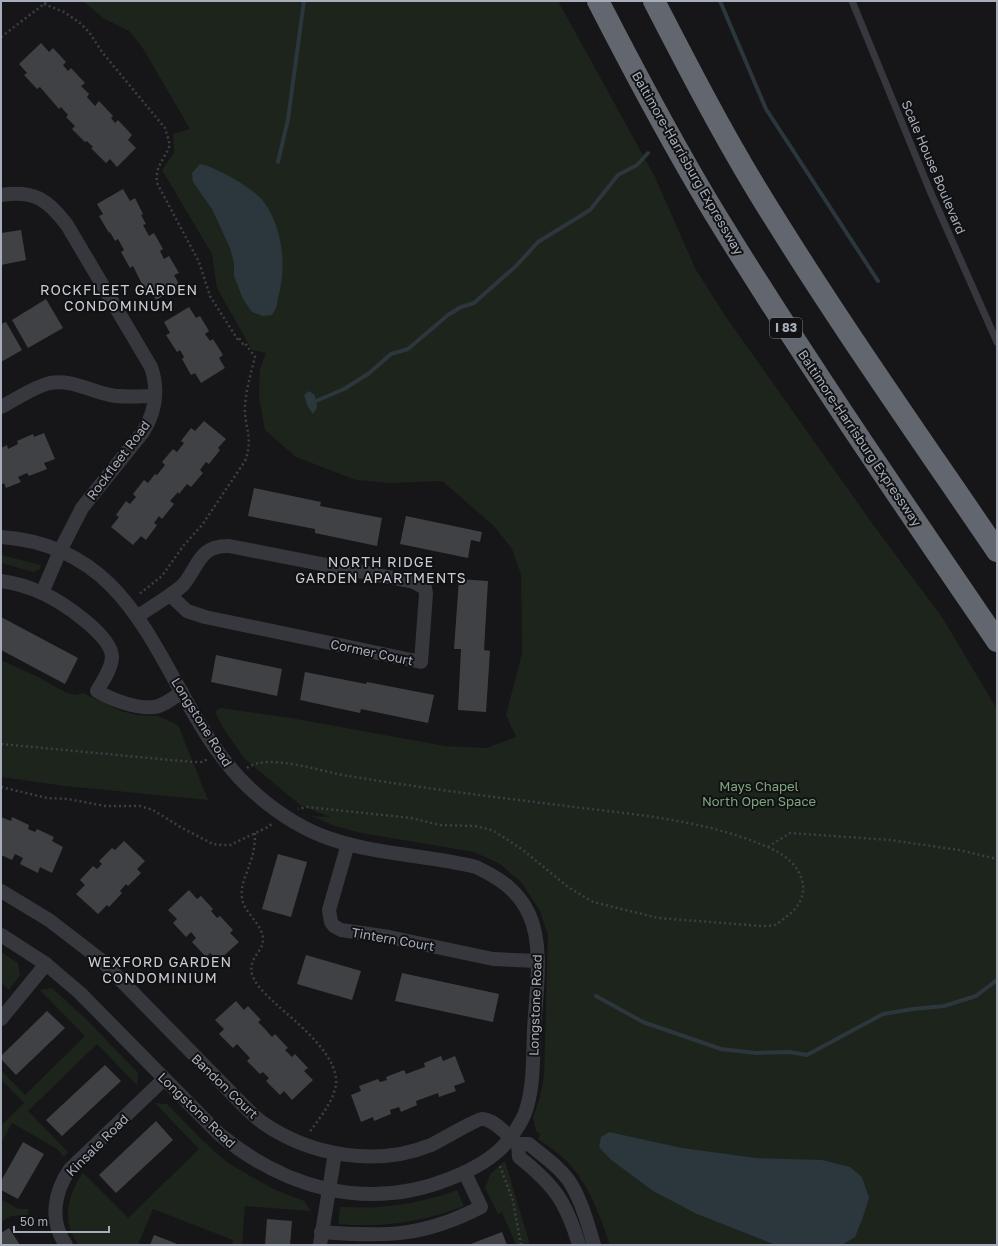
<svg xmlns="http://www.w3.org/2000/svg" width="998" height="1246" font-family="'Golos Text',sans-serif">
	<style>
		.green { fill: #1c241c }
		.water { fill: #2b363d }
		.lines { fill: none; stroke-linecap: round; stroke-linejoin: round }
		.stream { stroke: #2b363d; stroke-width: 4 }
		.building { fill: #404145 }
		.path { stroke: #3d3f45; stroke-width: 2.5; stroke-dasharray: 2 3; stroke-linecap: butt }
		.lane { stroke: #37383e; stroke-width: 7 }
		.street { stroke: #37383e; stroke-width: 14 }
		.highway { stroke: #62676f; stroke-width: 22 }
		.labels { text-anchor: middle; stroke-width: 4; stroke-linejoin: round; paint-order: stroke }
		.shield { fill: #111113; stroke: #7a7f87; stroke-width: 1 }
		.shield-label { font-size: 12px; font-weight: bold; fill: #a7aeb9 }
		.street-label { font-size: 13px; fill: #a7aeb9; stroke: #111113 }
		.park-label { font-size: 13px; fill: #7da67c; stroke: #111113 }
		.neighbourhood-label { font-size: 14px; letter-spacing: 1px; fill: #c8cdd5; stroke: #111113 }
	</style>
	<rect width="100%" height="100%" fill="#161618"/>
	<!-- green -->
	<g class="green">
		<path d="M 83,1 L 558,1 L 655,177 L 695,268 L 724,314 L 874,526 L 942,617 L 997,709 L 997,1245 L 610,1245 C 600,1215 586,1177 561,1156 C 554,1150 546,1145 538,1139 L 540,1134 L 536,1131 L 533,1117 L 540,1097 L 544,1076 L 548,935 L 540,911 L 522,883 L 500,864 L 474,852 L 361,833 L 335,826 L 311,816 L 330,817 L 300,805 L 244,758 L 223,728 L 215,712 L 220,708 L 291,718 L 445,746 L 486,748 L 516,737 L 506,715 L 522,653 L 521,575 L 512,549 L 494,526 L 442,481 L 392,483 L 356,480 L 296,457 L 265,430 L 259,396 L 260,369 L 266,353 L 252,350 L 217,288 L 212,254 L 162,170 L 174,153 L 173,134 L 190,129 L 142,47 L 129,31 L 103,18 Z"/>
		<path d="M 1,555 L 41,565 L 40,569 L 33,572 L 1,563 Z"/>
		<path d="M 1,660 L 38,677 L 67,693 L 75,695 L 83,693 L 121,711 L 137,715 L 158,716 L 178,725 L 208,800 L 65,786 L 1,777 Z"/>
		<path d="M 1,952 L 18,963 L 20,975 L 9,990 L 1,982 Z"/>
		<path d="M 52,988 L 87,1020 L 138,1073 L 137,1085 L 97,1044 L 28,1111 L 68,1152 L 64,1157 L 57,1149 L 12,1123 L 1,1143 L 1,1126 L 24,1103 L 1,1079 L 1,1070 L 25,1095 L 85,1036 L 40,990 Z"/>
		<path d="M 155,1103 L 167,1104 L 202,1140 L 228,1163 L 273,1189 L 304,1201 L 311,1211 L 245,1206 L 242,1245 L 232,1245 L 233,1240 L 153,1209 L 138,1245 L 79,1245 C 60,1224 68,1193 83,1173 L 128,1218 L 199,1149 Z"/>
		<path d="M 505,1161 L 530,1245 L 516,1245 L 502,1212 L 498,1214 L 485,1188 L 491,1173 Z"/>
		<path d="M 457,1190 L 464,1206 C 423,1222 382,1228 338,1224 L 340,1207 C 383,1209 416,1205 457,1190 Z"/>
		<path d="M 1,1199 L 18,1209 L 28,1209 L 28,1215 L 11,1216 L 1,1222 Z"/>
	</g>
	<!-- water -->
	<g class="water">
		<path d="M 200,164 C 214,166 255,189 263,201 C 283,227 287,268 278,298 C 277,305 276,310 272,315 L 263,316 L 252,312 L 243,299 L 234,276 L 234,263 L 230,248 L 212,209 L 193,182 L 192,173 Z"/>
		<path d="M 309,391 L 315,395 L 317,408 L 313,414 L 308,407 L 304,395 Z"/>
		<path d="M 609,1132 L 682,1148 L 756,1158 L 822,1160 L 850,1167 L 862,1177 L 869,1198 L 863,1217 L 855,1237 L 842,1245 L 776,1245 L 697,1214 L 653,1191 L 610,1159 L 599,1147 L 601,1137 Z"/>
	</g>
	<g class="lines">
		<!-- stream -->
		<g class="stream">
			<path d="M 720,1 L 766,109 L 878,281"/>
			<path d="M 278,162 L 288,119 L 304,1"/>
			<path d="M 316,401 L 344,389 L 368,374 L 391,354 L 408,349 L 448,315 L 461,307 L 474,303 L 516,266 L 538,242 L 590,210 L 618,175 L 637,165 L 648,153"/>
			<path d="M 596,996 L 643,1022 L 721,1049 L 756,1053 L 789,1052 L 807,1055 L 883,1014 L 913,1009 L 944,1006 L 976,996 L 997,980"/>
		</g>
	</g>
	<!-- building -->
	<g class="building">
		<path d="M 41,43 L 49,52 L 53,48 L 66,62 L 63,65 L 68,71 L 71,68 L 85,83 L 81,86 L 89,94 L 87,97 L 95,106 L 99,101 L 113,116 L 111,118 L 115,123 L 118,120 L 132,135 L 128,140 L 136,148 L 117,167 L 110,159 L 106,163 L 91,148 L 93,147 L 87,141 L 85,142 L 72,129 L 75,126 L 66,117 L 68,115 L 61,107 L 59,109 L 40,87 L 37,89 L 24,75 L 27,73 L 19,64 Z"/>
		<path d="M 123,189 L 130,201 L 135,198 L 143,214 L 141,215 L 146,224 L 143,225 L 149,236 L 154,233 L 163,249 L 160,251 L 164,259 L 169,256 L 179,273 L 174,275 L 180,286 L 156,300 L 150,289 L 146,292 L 133,266 L 130,268 L 121,252 L 124,250 L 118,239 L 115,241 L 110,232 L 109,233 L 99,216 L 103,214 L 97,204 Z"/>
		<path d="M 21,230 L 26,260 L 1,265 L 1,233 Z"/>
		<path d="M 46,299 L 63,328 L 28,348 L 12,320 Z"/>
		<path d="M 189,307 L 196,318 L 200,316 L 209,331 L 205,334 L 210,341 L 213,339 L 223,355 L 219,358 L 225,368 L 201,383 L 195,373 L 191,375 L 182,359 L 184,357 L 180,350 L 177,352 L 166,335 L 170,333 L 164,322 Z"/>
		<path d="M 6,322 L 22,350 L 1,362 L 1,324 Z"/>
		<path d="M 204,421 L 226,439 L 218,448 L 220,450 L 209,464 L 206,462 L 200,470 L 203,473 L 191,487 L 187,484 L 179,494 L 178,492 L 170,501 L 174,504 L 162,519 L 159,516 L 154,523 L 157,525 L 146,540 L 141,536 L 133,545 L 111,527 L 119,517 L 116,515 L 126,501 L 130,504 L 136,497 L 133,494 L 144,480 L 148,483 L 155,474 L 157,475 L 165,465 L 162,462 L 173,449 L 177,452 L 184,443 L 181,441 L 191,428 L 195,431 Z"/>
		<path d="M 44,433 L 55,459 L 44,463 L 47,469 L 29,476 L 27,473 L 18,477 L 21,482 L 6,488 L 4,483 L 1,485 L 1,448 L 7,445 L 8,449 L 18,444 L 17,441 L 33,434 L 34,437 Z"/>
		<path d="M 254,488 L 321,502 L 320,506 L 382,518 L 377,546 L 315,533 L 315,529 L 248,516 Z"/>
		<path d="M 406,516 L 482,532 L 480,542 L 471,540 L 468,558 L 400,544 Z"/>
		<path d="M 459,579 L 488,581 L 484,650 L 490,651 L 486,712 L 458,710 L 461,649 L 454,649 Z"/>
		<path d="M 1,617 L 78,658 L 65,684 L 1,650 Z"/>
		<path d="M 216,655 L 282,669 L 277,696 L 211,682 Z"/>
		<path d="M 305,672 L 366,684 L 367,682 L 434,695 L 428,723 L 361,709 L 360,713 L 300,700 Z"/>
		<path d="M 1,817 L 11,821 L 12,817 L 29,825 L 28,829 L 35,832 L 37,829 L 54,837 L 52,841 L 63,847 L 52,873 L 40,867 L 38,873 L 20,864 L 23,858 L 15,854 L 12,860 L 1,855 Z"/>
		<path d="M 124,841 L 145,861 L 137,869 L 141,873 L 128,886 L 126,884 L 120,891 L 122,893 L 109,907 L 107,905 L 98,914 L 76,894 L 85,885 L 80,880 L 93,866 L 97,869 L 102,864 L 99,861 L 112,848 L 115,850 Z"/>
		<path d="M 278,854 L 307,862 L 291,917 L 262,909 Z"/>
		<path d="M 189,890 L 197,899 L 201,896 L 213,909 L 211,911 L 217,918 L 220,916 L 233,930 L 230,933 L 239,942 L 218,961 L 210,953 L 206,957 L 192,942 L 196,938 L 191,932 L 186,937 L 173,923 L 177,919 L 168,910 Z"/>
		<path d="M 306,955 L 361,971 L 352,1000 L 297,984 Z"/>
		<path d="M 402,973 L 499,994 L 493,1022 L 395,1001 Z"/>
		<path d="M 236,1001 L 244,1010 L 248,1006 L 261,1020 L 258,1022 L 265,1029 L 272,1037 L 275,1034 L 288,1048 L 285,1050 L 292,1057 L 295,1054 L 308,1068 L 304,1071 L 313,1080 L 292,1100 L 284,1091 L 280,1095 L 266,1081 L 269,1078 L 263,1072 L 260,1074 L 247,1061 L 250,1058 L 237,1044 L 233,1048 L 219,1034 L 224,1029 L 215,1020 Z"/>
		<path d="M 47,1011 L 65,1028 L 16,1075 L 1,1059 L 1,1056 Z"/>
		<path d="M 441,1056 L 443,1061 L 455,1056 L 465,1082 L 454,1086 L 456,1091 L 439,1097 L 438,1093 L 416,1101 L 417,1105 L 401,1112 L 399,1107 L 390,1110 L 391,1114 L 374,1121 L 373,1117 L 361,1122 L 351,1095 L 361,1091 L 359,1086 L 378,1079 L 380,1082 L 387,1080 L 386,1077 L 404,1070 L 406,1074 L 425,1067 L 424,1063 Z"/>
		<path d="M 105,1065 L 121,1081 L 62,1136 L 46,1120 Z"/>
		<path d="M 156,1121 L 173,1140 L 116,1193 L 99,1175 Z"/>
		<path d="M 23,1142 L 44,1154 L 18,1199 L 1,1190 L 1,1181 Z"/>
		<path d="M 267,1219 L 292,1221 L 290,1245 L 265,1245 Z"/>
		<path d="M 9,1228 L 20,1245 L 1,1245 L 1,1233 Z"/>
		<path d="M 502,1232 L 507,1245 L 468,1245 Z"/>
		<path d="M 154,1235 L 180,1245 L 150,1245 Z"/>
	</g>
	<g class="lines">
		<!-- path -->
		<g class="path">
			<path d="M 44,4 L 64,12 L 80,23 L 89,32 L 102,52 L 165,128 L 170,145 C 164,160 155,166 157,183 L 199,262 L 210,296 L 238,340 L 239,338 L 243,344 L 245,343 L 255,357 C 251,373 246,390 245,406 C 244,428 254,437 245,461 L 202,525 L 184,545 L 162,576 L 138,595"/>
			<path d="M 1,37 L 48,1"/>
			<path d="M 1,744 L 192,762 L 202,762 L 208,759"/>
			<path d="M 247,768 C 269,752 324,773 349,776 C 421,788 494,797 566,806 C 630,814 697,819 758,843 C 770,848 785,854 794,865 C 809,884 805,903 786,917 C 783,919 779,923 775,925 C 771,926 766,926 762,926 L 658,918 L 593,902 L 568,887 L 523,850 L 494,831 L 475,826 L 440,825 L 411,818 L 307,807 L 298,809"/>
			<path d="M 1,787 L 47,798 L 68,799 L 105,806 L 140,806 L 153,810 L 182,828 L 213,844 L 223,845 L 230,845 L 266,828 L 273,823"/>
			<path d="M 255,833 C 255,843 254,853 250,863 C 247,874 240,885 242,898 C 244,913 261,922 263,938 C 264,952 248,957 252,974 C 256,987 268,996 277,1005 C 296,1022 344,1059 335,1089 C 331,1105 318,1120 309,1133"/>
			<path d="M 768,847 L 790,833 L 890,840 L 959,850 L 997,859"/>
			<path d="M 500,1166 L 513,1201 L 521,1245"/>
		</g>
		<!-- lane -->
		<path class="lane" d="M 852,1 L 930,191 L 997,342"/>
		<!-- street -->
		<g class="street">
			<path d="M 1,195 C 35,190 48,200 67,225 L 151,367 C 159,390 156,411 143,432 L 82,508 L 60,551 L 42,593"/>
			<path d="M 1,407 C 17,399 33,387 50,383 C 72,379 89,391 110,395 C 125,398 140,396 155,396"/>
			<path d="M 1,537 C 158,548 159,711 257,795 C 278,813 304,830 331,839 C 378,855 428,855 476,867 C 499,878 518,890 529,914 C 544,946 536,995 534,1029 C 533,1055 534,1082 527,1107 C 524,1118 517,1129 510,1138 C 496,1158 472,1170 449,1179 C 366,1212 284,1188 218,1133 L 80,993 L 46,964 L 1,935"/>
			<path d="M 1,581 C 15,583 29,587 42,593 C 61,601 113,636 112,658 C 111,670 102,682 97,691 C 112,700 137,709 154,707 C 164,706 174,697 182,692"/>
			<path d="M 138,616 L 170,595 L 187,611 L 205,617 L 421,662 L 426,594 L 425,588 L 414,582 L 229,546 C 199,545 199,566 183,585 C 179,589 174,592 170,595"/>
			<path d="M 348,844 L 329,910 L 331,922 L 334,926 L 341,930 L 389,937 L 493,959 L 538,961"/>
			<path d="M 1,891 L 49,920 L 101,960 L 243,1105 C 249,1111 256,1118 263,1123 C 311,1156 377,1167 431,1145 C 440,1141 476,1119 482,1119 C 495,1119 508,1137 518,1144 L 529,1144 C 543,1156 561,1168 571,1184 C 582,1202 588,1225 594,1245"/>
			<path d="M 1,1019 L 46,964"/>
			<path d="M 518,1144 L 519,1157 C 554,1185 566,1201 579,1245"/>
			<path d="M 321,1232 C 385,1237 423,1237 481,1207 L 465,1173"/>
			<path d="M 66,1245 C 49,1221 54,1192 70,1169 L 164,1079"/>
			<path d="M 320,1245 L 335,1153"/>
		</g>
		<!-- highway -->
		<g class="highway">
			<path d="M 598,1 C 635,73 673,145 715,214 C 804,359 901,500 997,641"/>
			<path d="M 654,1 C 687,65 720,129 757,190 C 832,313 916,432 997,551"/>
		</g>
	</g>
	<g class="labels">
		<!-- shield labels -->
		<rect class="shield" x="770" y="318" width="32" height="20" rx="3"/>
		<g class="shield-label">
			<text x="786" y="332">I 83</text>
		</g>
		<!-- street labels -->
		<g class="street-label">
			<text transform="translate(688 163) rotate(60)" y="5">Baltimore-Harrisburg Expressway</text>
			<text transform="translate(934 167) rotate(67)" y="5">Scale House Boulevard</text>
			<text transform="translate(860 438) rotate(56)" y="5">Baltimore-Harrisburg Expressway</text>
			<text transform="translate(118 460) rotate(-53)" y="5">Rockfleet Road</text>
			<text transform="translate(372 652) rotate(12)" y="5">Cormer Court</text>
			<text transform="translate(202 722) rotate(58)" y="5">Longstone Road</text>
			<text transform="translate(393 939) rotate(10)" y="5">Tintern Court</text>
			<text transform="translate(535 1005) rotate(-88)" y="5">Longstone Road</text>
			<text transform="translate(225 1086) rotate(44)" y="5">Bandon Court</text>
			<text transform="translate(197 1110) rotate(44)" y="5">Longstone Road</text>
			<text transform="translate(97 1145) rotate(-45)" y="5">Kinsale Road</text>
		</g>
		<!-- park labels -->
		<g class="park-label">
			<text x="759" y="791">Mays Chapel<tspan x="759" dy="15">North Open Space</tspan></text>
		</g>
		<!-- neighbourhood labels -->
		<g class="neighbourhood-label">
			<text x="119" y="295">ROCKFLEET GARDEN<tspan x="119" dy="16">CONDOMINUM</tspan></text>
			<text x="381" y="567">NORTH RIDGE<tspan x="381" dy="16">GARDEN APARTMENTS</tspan></text>
			<text x="160" y="967">WEXFORD GARDEN<tspan x="160" dy="16">CONDOMINIUM</tspan></text>
		</g>
	</g>
	<!-- border -->
	<rect width="998" height="1246" fill="none" stroke="#a7aeb9" stroke-width="4"/>
	<!-- scale -->
	<path d="M14 1226v6h95v-6" fill="none" stroke="#a7aeb9" stroke-width="2"/>
	<text x="20" y="1226" font-size="12" fill="#a7aeb9" stroke="#111113" stroke-width="3" paint-order="stroke">50 m</text>
</svg>
